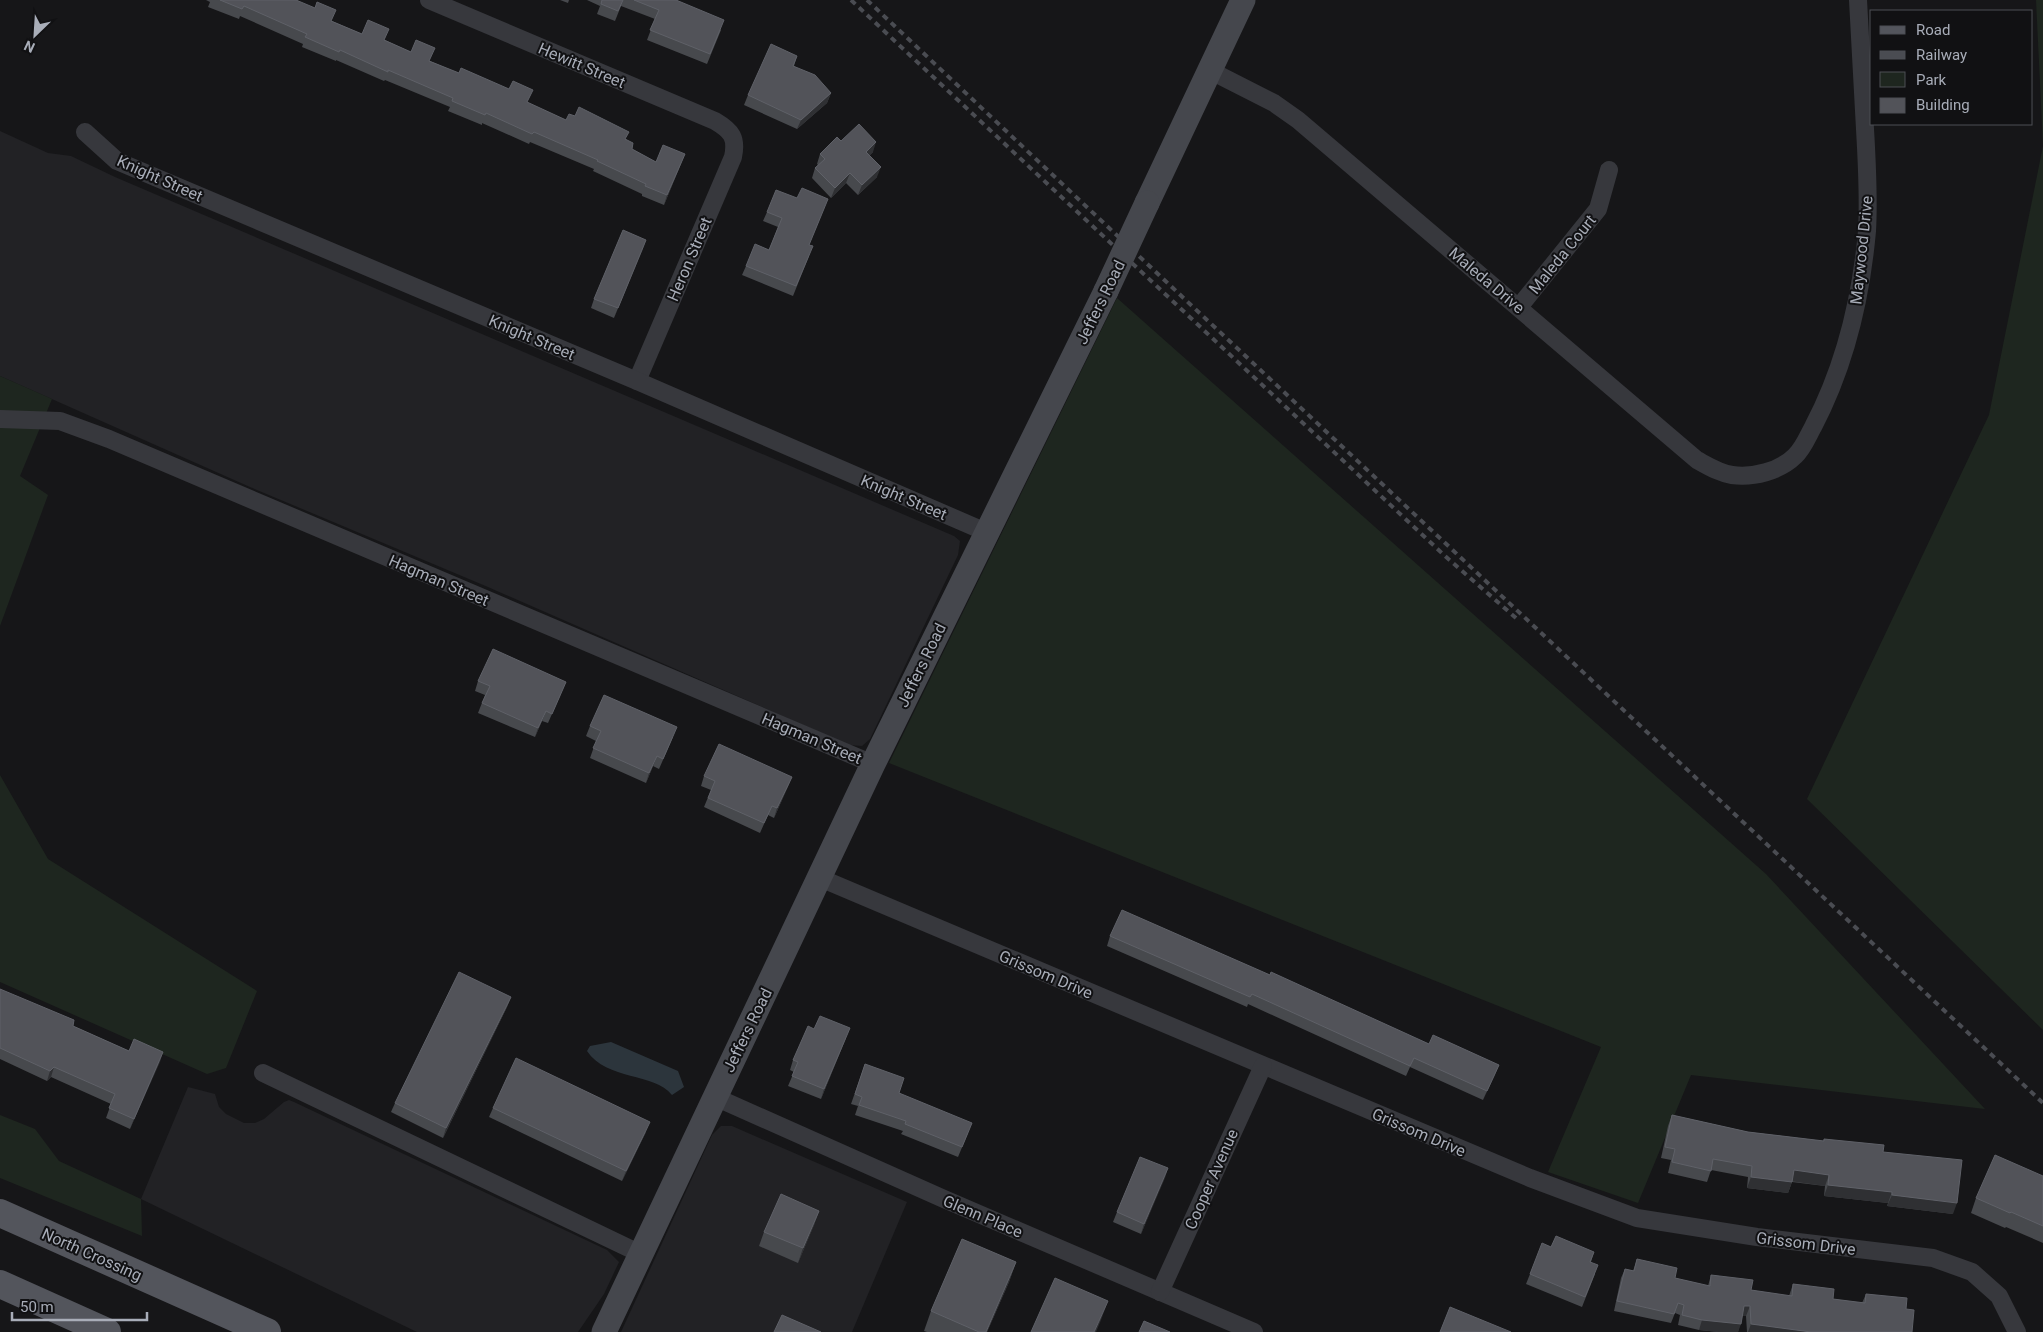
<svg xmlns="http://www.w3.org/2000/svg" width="2043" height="1332" font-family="Roboto,sans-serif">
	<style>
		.built { fill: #222225 }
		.green { fill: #1e261f }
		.water { fill: #2c353c }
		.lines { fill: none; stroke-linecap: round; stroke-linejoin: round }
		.minor { stroke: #37383d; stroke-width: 18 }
		.secondary { stroke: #45474d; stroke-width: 25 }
		.primary { stroke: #53555c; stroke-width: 28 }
		.rail { stroke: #4a4c52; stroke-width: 4; stroke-dasharray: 6 5; stroke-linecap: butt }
		.secondary-bridge { stroke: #45474d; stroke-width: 25 }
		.wall { fill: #47494d }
		.shaded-wall { fill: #2f3033 }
		.building { fill: #525359; stroke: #5f6168 }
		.labels { text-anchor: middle; stroke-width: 4; stroke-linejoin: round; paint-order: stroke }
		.street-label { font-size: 16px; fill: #a8adb8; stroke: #111113 }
	</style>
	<rect width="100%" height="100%" fill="#161618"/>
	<!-- built -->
	<g class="built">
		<path d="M 0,131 L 48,153 L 71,156 L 115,177 L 954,536 L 960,541 L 958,555 L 870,739 L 862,746 L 849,745 L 488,587 L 250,487 L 0,376 Z"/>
		<path d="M 188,1087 L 215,1094 L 219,1107 L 226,1114 L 244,1123 L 255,1123 L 264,1119 L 284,1102 L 289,1100 L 294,1102 L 607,1250 L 619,1262 L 604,1294 L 578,1332 L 417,1332 L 141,1199 Z"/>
		<path d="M 721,1126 L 732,1126 L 907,1202 L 852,1332 L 621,1332 L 712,1135 Z"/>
	</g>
	<!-- green -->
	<g class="green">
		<path d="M 2036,0 L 2043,0 L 2043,1030 L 1807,799 L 1989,415 L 2043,146 Z"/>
		<path d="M 1117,298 L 1766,874 L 1985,1109 L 1691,1075 L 1638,1203 L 1548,1172 L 1601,1047 L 889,763 Z"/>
		<path d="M 0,376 L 52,399 L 20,476 L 48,495 L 0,626 Z"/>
		<path d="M 0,775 L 48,859 L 257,991 L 226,1068 L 207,1074 L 0,982 Z"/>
		<path d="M 0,1115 L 35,1129 L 59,1161 L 141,1199 L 142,1236 L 0,1178 Z"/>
	</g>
	<!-- water -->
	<path class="water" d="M 611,1042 L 678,1071 L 684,1087 L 672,1095 C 654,1072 607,1081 587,1051 L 590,1046 Z"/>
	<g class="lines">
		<!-- minor -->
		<g class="minor">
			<path d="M 429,0 L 715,121 C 732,131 737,138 733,157 L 637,381"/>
			<path d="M 1209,70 L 1274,103 L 1298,120 L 1697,460 C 1708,466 1719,473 1732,475 C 1753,478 1780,471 1795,456 C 1803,449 1808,436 1813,427 C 1844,368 1861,298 1867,231 C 1869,197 1867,163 1865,129 C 1863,86 1860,43 1858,0"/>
			<path d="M 85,132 L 117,161 L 637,381 L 986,532"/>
			<path d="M 1519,307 L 1598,209 L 1609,170"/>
			<path d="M 0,419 L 60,421 L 109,439 L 873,764"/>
			<path d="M 820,878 L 1530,1178 L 1637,1218 L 1757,1237 L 1933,1258 L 1972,1272 L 1999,1296 L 2017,1332"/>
			<path d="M 263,1073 L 641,1254"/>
			<path d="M 715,1097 L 944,1199 L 1254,1332"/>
			<path d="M 1160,1292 L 1263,1066"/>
		</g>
		<!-- secondary -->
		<g class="secondary">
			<path d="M 1147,203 L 1243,0"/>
			<path d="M 604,1332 L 873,764 L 1106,291"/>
		</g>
		<!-- primary -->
		<g class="primary">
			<path d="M 0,1213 L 267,1332"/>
			<path d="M 0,1284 L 107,1332"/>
		</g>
		<!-- rail -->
		<g class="rail">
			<path d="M 851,0 L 1445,556 L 1516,618"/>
			<path d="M 867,0 L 1159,275 L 2043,1103"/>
		</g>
		<!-- secondary-bridge -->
		<path class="secondary-bridge" d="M 1106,291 L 1147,203"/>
	</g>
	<!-- wall -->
	<g class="wall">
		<path d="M 206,0 L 296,0 L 332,21 L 362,34 L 385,40 L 430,61 L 528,103 L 566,120 L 626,139 L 632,149 L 656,162 L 685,154 L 664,205 L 642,196 L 642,194 L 593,171 L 594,169 L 530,142 L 529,144 L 482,123 L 482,125 L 448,111 L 450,107 L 385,80 L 384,81 L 336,60 L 336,61 L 302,47 L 303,44 L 240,16 L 239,19 L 208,7 L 210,2 Z"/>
		<path d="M 560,0 L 569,0 L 568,3 Z"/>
		<path d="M 587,0 L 676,0 L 721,30 L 707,64 L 647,40 L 655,19 L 621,6 L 615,21 L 597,14 L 600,6 Z"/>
		<path d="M 797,56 L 794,66 L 831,93 L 827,103 L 797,129 L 744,105 L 748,95 Z"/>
		<path d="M 841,141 L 873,152 L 869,156 L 877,177 L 858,195 L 846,183 L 831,198 L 812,178 L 815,168 L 818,165 L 817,164 L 820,154 Z"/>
		<path d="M 824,208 L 809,245 L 809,256 L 793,296 L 742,275 L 746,266 L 769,250 L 778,227 L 763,221 L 767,212 Z"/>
		<path d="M 646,240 L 614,318 L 591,308 L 594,299 Z"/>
		<path d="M 478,681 L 566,682 L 548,723 L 542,721 L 535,737 L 478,713 L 485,695 L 475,691 Z"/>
		<path d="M 590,726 L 673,737 L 659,769 L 653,766 L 646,783 L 590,758 L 596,741 L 586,736 Z"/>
		<path d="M 704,776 L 792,777 L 774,818 L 768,815 L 760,833 L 704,807 L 711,790 L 701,786 Z"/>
		<path d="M 1110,936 L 1270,975 L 1429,1044 L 1499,1065 L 1483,1100 L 1410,1067 L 1406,1076 L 1248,1004 L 1247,1007 L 1107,946 Z"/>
		<path d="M 0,989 L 73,1026 L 129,1051 L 163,1052 L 130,1129 L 106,1118 L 111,1104 L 51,1077 L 47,1081 L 0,1059 Z"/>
		<path d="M 511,997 L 507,1007 L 443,1138 L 391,1112 L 395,1103 Z"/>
		<path d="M 814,1029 L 846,1038 L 821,1099 L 788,1086 L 794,1072 L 790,1070 L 793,1060 Z"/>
		<path d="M 865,1064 L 899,1093 L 968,1133 L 958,1157 L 901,1134 L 903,1131 L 855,1115 L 858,1106 L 851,1104 Z"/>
		<path d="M 493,1108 L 646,1132 L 622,1181 L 489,1117 Z"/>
		<path d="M 1672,1115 L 1748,1132 L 1823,1141 L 1824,1139 L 1883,1152 L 1953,1214 L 1887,1206 L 1888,1203 L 1824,1196 L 1825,1186 L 1792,1182 L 1788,1193 L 1747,1188 L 1748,1177 L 1711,1170 L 1707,1182 L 1668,1173 L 1671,1160 L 1661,1158 L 1668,1126 Z"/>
		<path d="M 1168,1168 L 1141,1234 L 1113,1222 L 1117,1212 Z"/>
		<path d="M 2043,1176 L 2043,1243 L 2006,1227 L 2005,1228 L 1971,1213 L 1976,1198 Z"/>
		<path d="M 819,1211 L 814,1225 L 798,1263 L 759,1246 L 764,1232 Z"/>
		<path d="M 1551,1247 L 1594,1252 L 1591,1262 L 1595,1274 L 1582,1307 L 1526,1284 L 1530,1274 Z"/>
		<path d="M 1637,1259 L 1675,1278 L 1708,1286 L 1711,1275 L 1751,1290 L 1789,1296 L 1793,1284 L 1833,1299 L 1862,1303 L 1866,1294 L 1906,1309 L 1912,1332 L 1747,1332 L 1746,1316 L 1742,1316 L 1738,1332 L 1719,1332 L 1699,1330 L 1678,1325 L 1680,1315 L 1675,1313 L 1671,1323 L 1614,1311 L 1621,1278 L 1625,1269 L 1633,1271 Z"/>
		<path d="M 1016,1262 L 1009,1282 L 987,1332 L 927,1332 L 924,1331 L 931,1311 Z"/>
	</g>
	<!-- shaded-wall -->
	<g class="shaded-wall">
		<path d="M 831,93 L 827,103 L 797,129 L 801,120 Z"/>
		<path d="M 876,142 L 873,152 L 862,162 L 866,152 Z"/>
		<path d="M 685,154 L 681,164 L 664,205 L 667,195 Z"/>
		<path d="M 881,167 L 877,177 L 858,195 L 862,185 Z"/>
		<path d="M 850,173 L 846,183 L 831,198 L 835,188 Z"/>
		<path d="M 646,240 L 643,249 L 614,318 L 618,308 Z"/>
		<path d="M 546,711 L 542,721 L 535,737 L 538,728 Z"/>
		<path d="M 657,756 L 653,766 L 646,783 L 649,773 Z"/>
		<path d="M 792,777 L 788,787 L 774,818 L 777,808 Z"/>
		<path d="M 511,997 L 507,1007 L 443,1138 L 446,1128 Z"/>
		<path d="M 850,1028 L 846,1038 L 821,1099 L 824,1089 Z"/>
		<path d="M 163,1052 L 160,1062 L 130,1129 L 134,1119 Z"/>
		<path d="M 1499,1065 L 1495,1075 L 1483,1100 L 1487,1091 Z"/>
		<path d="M 54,1067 L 51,1077 L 47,1081 L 50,1071 Z"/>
		<path d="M 650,1122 L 646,1132 L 622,1181 L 626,1171 Z"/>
		<path d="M 1168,1168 L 1165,1178 L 1141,1234 L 1144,1224 Z"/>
		<path d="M 1794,1170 L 1829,1175 L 1825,1186 L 1790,1181 Z"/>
		<path d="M 1751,1177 L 1792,1182 L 1788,1193 L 1747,1188 Z"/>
		<path d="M 1828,1185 L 1892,1192 L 1888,1203 L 1824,1196 Z"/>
		<path d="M 1892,1195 L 1957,1203 L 1953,1214 L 1887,1206 Z"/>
		<path d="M 819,1211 L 814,1225 L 798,1263 L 803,1248 Z"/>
		<path d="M 1016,1262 L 1009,1282 L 987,1332 L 986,1332 Z"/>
		<path d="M 1108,1301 L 1101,1320 L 1096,1332 L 1094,1332 Z"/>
		<path d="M 1744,1306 L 1750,1306 L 1746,1316 L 1740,1316 Z"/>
		<path d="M 1702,1320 L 1741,1324 L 1738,1332 L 1719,1332 L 1699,1330 Z"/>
		<path d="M 1751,1324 L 1811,1332 L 1748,1332 Z"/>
	</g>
	<!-- building -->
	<g class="building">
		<path d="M 220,0 L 296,0 L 315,8 L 317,2 L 336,10 L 331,21 L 362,34 L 368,20 L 389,29 L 384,40 L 411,52 L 416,40 L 435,48 L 429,61 L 459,73 L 461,68 L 509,89 L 513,81 L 533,90 L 527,102 L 566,120 L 569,114 L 575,116 L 579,107 L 629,132 L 625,139 L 633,143 L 632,149 L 656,162 L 663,145 L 685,154 L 667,195 L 645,186 L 646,184 L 597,161 L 598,160 L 534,132 L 532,134 L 486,113 L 485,115 L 452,101 L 453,98 L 388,70 L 388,72 L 340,50 L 339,52 L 305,37 L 307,34 L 244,6 L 242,9 Z"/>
		<path d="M 602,0 L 623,0 L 618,11 L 601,4 Z"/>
		<path d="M 634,0 L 676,0 L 724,20 L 710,54 L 650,30 L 659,10 Z"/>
		<path d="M 771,44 L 797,56 L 793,66 L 815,75 L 831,93 L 801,120 L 748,95 Z"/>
		<path d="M 859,124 L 876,142 L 866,152 L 881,167 L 862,185 L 850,173 L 835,188 L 815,168 L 825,159 L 820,154 L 837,137 L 841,141 Z"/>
		<path d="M 802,188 L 828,199 L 809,245 L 813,246 L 796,286 L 746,266 L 755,244 L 769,250 L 782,218 L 767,212 L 776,190 L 797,198 Z"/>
		<path d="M 623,230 L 646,240 L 618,308 L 594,299 Z"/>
		<path d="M 493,649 L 566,682 L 552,714 L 546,711 L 538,728 L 482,703 L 490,686 L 478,681 Z"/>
		<path d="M 604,695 L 677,727 L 663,759 L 657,756 L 649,773 L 593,748 L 601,731 L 590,726 Z"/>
		<path d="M 719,744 L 792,777 L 777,808 L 772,806 L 764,823 L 708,798 L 715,781 L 704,776 Z"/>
		<path d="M 1122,910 L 1270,975 L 1271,972 L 1429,1044 L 1433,1035 L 1499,1065 L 1487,1091 L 1414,1058 L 1410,1066 L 1252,994 L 1250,997 L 1110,936 Z"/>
		<path d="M 459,972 L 511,997 L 446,1128 L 395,1103 Z"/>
		<path d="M 0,989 L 74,1020 L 73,1026 L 129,1051 L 134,1039 L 163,1052 L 134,1119 L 109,1108 L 115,1094 L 54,1067 L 50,1071 L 0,1048 Z"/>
		<path d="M 820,1016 L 850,1028 L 824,1089 L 792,1076 L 798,1062 L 793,1060 L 808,1026 L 814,1029 Z"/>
		<path d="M 516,1058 L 650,1122 L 626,1171 L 493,1108 Z"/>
		<path d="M 865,1064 L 904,1078 L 899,1093 L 972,1123 L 962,1147 L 905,1124 L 906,1121 L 859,1105 L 862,1097 L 855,1094 Z"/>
		<path d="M 1672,1115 L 1748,1132 L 1824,1141 L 1824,1139 L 1884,1145 L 1883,1152 L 1962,1160 L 1957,1203 L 1892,1195 L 1892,1192 L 1828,1185 L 1829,1175 L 1794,1170 L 1792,1182 L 1751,1177 L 1752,1166 L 1713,1159 L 1711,1171 L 1672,1162 L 1675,1149 L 1665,1147 Z"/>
		<path d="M 1995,1155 L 2043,1176 L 2043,1226 L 2011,1212 L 2010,1213 L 1976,1198 Z"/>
		<path d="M 1140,1157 L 1168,1168 L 1144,1224 L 1117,1212 Z"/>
		<path d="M 781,1194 L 819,1211 L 803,1248 L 764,1232 Z"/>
		<path d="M 1556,1236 L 1594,1252 L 1590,1262 L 1598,1265 L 1585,1297 L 1530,1274 L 1542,1243 L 1551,1247 Z"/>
		<path d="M 962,1239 L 1016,1262 L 986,1332 L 979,1332 L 931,1311 Z"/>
		<path d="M 1637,1259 L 1677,1268 L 1675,1278 L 1710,1286 L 1711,1275 L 1753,1280 L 1751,1290 L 1792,1296 L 1793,1284 L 1834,1289 L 1833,1299 L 1865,1303 L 1866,1294 L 1907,1298 L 1906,1309 L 1914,1310 L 1912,1332 L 1811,1332 L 1751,1324 L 1750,1306 L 1744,1306 L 1741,1324 L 1702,1320 L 1682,1315 L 1684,1305 L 1678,1303 L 1674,1314 L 1617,1301 L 1625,1269 L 1634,1271 Z"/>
		<path d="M 1055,1278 L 1108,1301 L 1094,1332 L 1031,1332 Z"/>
		<path d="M 1450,1307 L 1511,1332 L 1440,1332 Z"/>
		<path d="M 782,1315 L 821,1332 L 774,1332 Z"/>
		<path d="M 1144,1321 L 1170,1332 L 1139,1332 Z"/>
	</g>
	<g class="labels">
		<!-- street labels -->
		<g class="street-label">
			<text transform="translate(582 65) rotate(23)" y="6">Hewitt Street</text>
			<text transform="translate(160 178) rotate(24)" y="6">Knight Street</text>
			<text transform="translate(1861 250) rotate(-84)" y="6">Maywood Drive</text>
			<text transform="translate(1562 254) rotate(-51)" y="6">Maleda Court</text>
			<text transform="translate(689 259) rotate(-67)" y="6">Heron Street</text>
			<text transform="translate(1487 280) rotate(40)" y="6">Maleda Drive</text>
			<text transform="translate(1100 302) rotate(-64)" y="6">Jeffers Road</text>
			<text transform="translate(532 337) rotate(23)" y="6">Knight Street</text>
			<text transform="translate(904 497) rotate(23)" y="6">Knight Street</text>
			<text transform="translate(439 580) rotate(23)" y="6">Hagman Street</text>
			<text transform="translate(921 665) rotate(-64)" y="6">Jeffers Road</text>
			<text transform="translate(812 738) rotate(23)" y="6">Hagman Street</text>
			<text transform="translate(1046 974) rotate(23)" y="6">Grissom Drive</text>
			<text transform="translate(747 1030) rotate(-64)" y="6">Jeffers Road</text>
			<text transform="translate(1419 1132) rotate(23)" y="6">Grissom Drive</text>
			<text transform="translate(1211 1179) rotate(-66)" y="6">Cooper Avenue</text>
			<text transform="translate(983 1216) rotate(23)" y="6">Glenn Place</text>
			<text transform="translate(1806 1243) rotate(7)" y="6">Grissom Drive</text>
			<text transform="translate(92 1254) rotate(24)" y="6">North Crossing</text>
		</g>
	</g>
	<!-- legend -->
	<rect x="1870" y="10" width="162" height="115" fill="#111113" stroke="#4d4f55"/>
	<rect x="1880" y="26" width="25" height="8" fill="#53555c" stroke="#4d4f55"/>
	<text x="1916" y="35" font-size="15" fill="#a8adb8">Road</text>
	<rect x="1880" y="51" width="25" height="8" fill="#4a4c52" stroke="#4d4f55"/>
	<text x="1916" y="60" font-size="15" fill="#a8adb8">Railway</text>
	<rect x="1880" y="72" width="25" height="15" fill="#1e261f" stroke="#4d4f55"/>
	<text x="1916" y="85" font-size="15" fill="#a8adb8">Park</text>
	<rect x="1880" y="98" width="25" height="15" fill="#525359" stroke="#4d4f55"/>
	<text x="1916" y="110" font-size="15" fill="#a8adb8">Building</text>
	<!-- north arrow -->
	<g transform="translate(35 35) rotate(205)" stroke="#111113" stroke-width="4" paint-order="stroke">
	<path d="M0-4L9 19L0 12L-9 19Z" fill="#a8adb8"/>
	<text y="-8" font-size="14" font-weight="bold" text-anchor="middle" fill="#a8adb8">N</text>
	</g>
	<!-- scale -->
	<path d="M12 1312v8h135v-8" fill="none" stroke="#a8adb8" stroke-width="2.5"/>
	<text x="20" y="1312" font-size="15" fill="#a8adb8" stroke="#111113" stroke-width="4" paint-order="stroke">50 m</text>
</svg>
